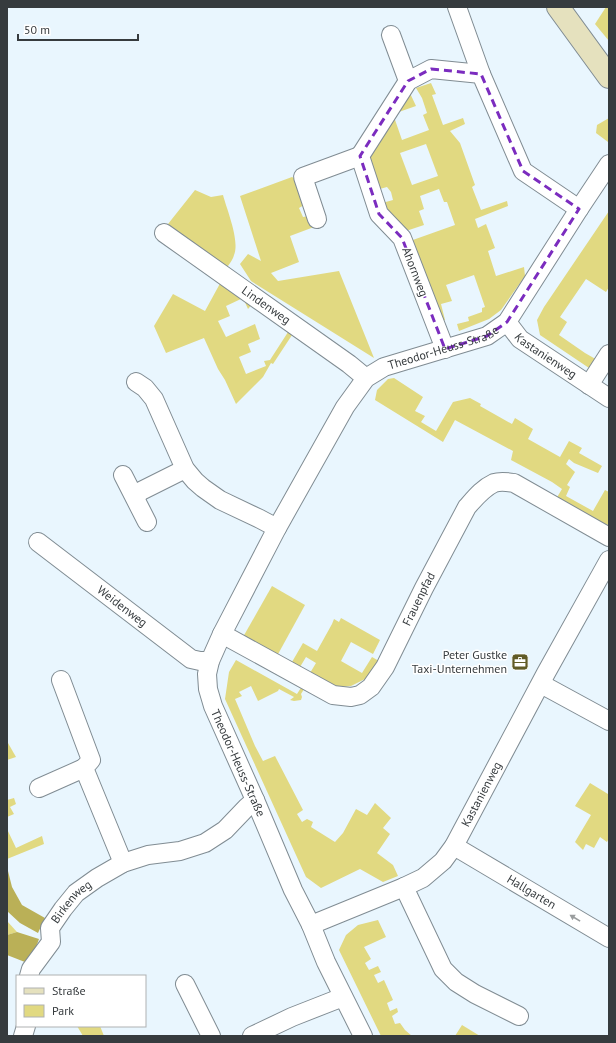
<svg xmlns="http://www.w3.org/2000/svg" width="616" height="1043" font-family="'PT Sans',sans-serif">
	<style>
		.green { fill: #e1d981; fill-rule: evenodd }
		.forest { fill: #bab057 }
		.lines { fill: none; stroke-linecap: round; stroke-linejoin: round }
		.street-casing { stroke: #808c93; stroke-width: 20 }
		.secondary-casing { stroke: #808c93; stroke-width: 24 }
		.street { stroke: #fff; stroke-width: 18 }
		.secondary { stroke: #e5e1be; stroke-width: 22 }
		.oneway { fill: #9a9d9e }
		.marked { fill: none; stroke: #7b2cbf; stroke-width: 3; stroke-dasharray: 8 5; stroke-linejoin: round }
		.labels { text-anchor: middle; stroke-width: 3; stroke-linejoin: round; paint-order: stroke }
		.street-label { font-size: 12px; fill: #363b3e; stroke: #fff }
		.poi-label { font-size: 12px; fill: #363b3e; stroke: #fff; text-anchor: end }
	</style>
	<rect width="100%" height="100%" fill="#e9f6fe"/>
	<!-- green -->
	<g class="green">
		<path d="M 606,7 L 609,7 L 609,41 L 595,24 Z"/>
		<path d="M 431,83 L 436,94 L 432,95 L 443,125 L 463,118 L 465,124 L 450,131 L 460,143 L 475,185 L 472,187 L 481,210 L 507,201 L 508,206 L 475,219 L 478,228 L 486,224 L 495,248 L 488,251 L 496,276 L 524,267 L 525,276 L 501,310 L 489,319 L 459,331 L 457,324 L 469,321 L 468,317 L 482,312 L 482,308 L 485,307 L 474,275 L 446,285 L 452,301 L 441,304 L 445,320 L 439,323 L 410,241 L 455,225 L 447,202 L 444,202 L 439,189 L 420,196 L 424,209 L 419,211 L 424,225 L 409,230 L 400,229 L 382,203 L 393,200 L 391,192 L 387,187 L 376,190 L 368,147 L 408,89 L 416,106 L 393,114 L 402,140 L 429,130 L 423,115 L 427,113 L 422,98 L 416,88 ZM 426,144 L 438,176 L 412,185 L 400,153 Z"/>
		<path d="M 609,118 L 609,141 L 608,142 L 596,133 L 597,125 Z"/>
		<path d="M 292,177 L 303,183 L 309,202 L 299,208 L 303,217 L 309,216 L 314,227 L 290,236 L 299,262 L 271,273 L 278,281 L 339,271 L 374,358 L 251,281 L 240,264 L 248,254 L 261,261 L 240,196 Z"/>
		<path d="M 195,190 L 211,197 L 223,195 C 227,210 240,241 234,255 C 233,260 229,264 226,269 L 168,224 Z"/>
		<path d="M 609,211 L 609,287 L 606,292 L 586,279 L 560,317 L 567,322 L 559,335 L 585,353 L 599,361 L 592,370 L 540,335 L 537,320 L 544,307 Z"/>
		<path d="M 223,278 L 255,301 L 248,309 L 243,298 L 226,306 L 230,316 L 218,321 L 226,337 L 255,324 L 260,339 L 248,344 L 251,352 L 239,357 L 246,374 L 266,366 L 264,361 L 270,360 L 290,329 L 294,332 L 273,364 L 271,363 L 263,377 L 236,404 L 225,380 L 218,369 L 204,338 L 166,353 L 154,326 L 173,294 L 205,311 Z"/>
		<path d="M 394,378 L 423,397 L 415,411 L 425,416 L 421,422 L 436,431 L 453,402 L 470,398 L 481,404 L 480,406 L 512,424 L 515,418 L 533,429 L 528,439 L 560,457 L 569,441 L 582,448 L 579,453 L 602,466 L 598,473 L 574,463 L 569,459 L 566,464 L 575,472 L 567,485 L 570,487 L 566,496 L 593,511 L 605,490 L 609,492 L 609,525 L 597,523 L 556,499 L 562,489 L 552,482 L 511,460 L 513,451 L 455,420 L 443,442 L 375,400 L 377,390 L 388,379 Z"/>
		<path d="M 272,586 L 305,605 L 277,656 L 243,637 Z"/>
		<path d="M 341,618 L 380,640 L 373,654 L 351,642 L 341,661 L 362,673 L 372,657 L 379,661 L 369,677 L 351,686 L 341,687 L 328,684 L 310,673 L 316,663 L 306,657 L 300,667 L 292,662 L 303,643 L 317,651 L 332,624 L 334,619 L 339,622 Z"/>
		<path d="M 236,660 L 297,694 L 304,683 L 306,686 L 301,694 L 302,697 L 301,700 L 294,701 L 290,700 L 294,697 L 279,689 L 278,691 L 258,701 L 251,686 L 239,692 L 242,696 L 235,699 L 255,746 L 263,761 L 275,756 L 303,810 L 297,814 L 302,822 L 307,819 L 313,822 L 311,827 L 335,842 L 343,833 L 356,809 L 367,815 L 375,803 L 391,818 L 383,828 L 390,834 L 377,853 L 393,865 L 398,876 L 383,882 L 360,869 L 321,888 L 306,877 L 225,699 L 229,672 Z"/>
		<path d="M 8,743 L 16,757 L 7,760 L 7,744 Z"/>
		<path d="M 590,783 L 608,794 L 609,792 L 609,838 L 607,842 L 600,837 L 594,848 L 586,844 L 583,850 L 575,842 L 591,815 L 575,806 Z"/>
		<path d="M 14,798 L 16,804 L 10,807 L 14,814 L 7,817 L 7,800 Z"/>
		<path d="M 7,829 L 16,848 L 42,836 L 44,844 L 7,859 Z"/>
		<path d="M 378,920 L 386,937 L 364,947 L 371,959 L 365,963 L 369,970 L 378,966 L 381,972 L 374,975 L 378,983 L 384,980 L 393,1000 L 387,1003 L 390,1011 L 397,1008 L 398,1012 L 392,1016 L 395,1024 L 400,1023 L 405,1030 L 412,1036 L 381,1036 L 339,950 L 346,935 L 358,925 Z"/>
		<path d="M 7,921 L 17,932 L 7,935 Z"/>
		<path d="M 462,1025 L 480,1036 L 455,1036 Z"/>
		<path d="M 77,1026 L 100,1026 L 104,1036 L 83,1036 Z"/>
	</g>
	<!-- forest -->
	<g class="forest">
		<path d="M 7,867 L 12,887 L 22,905 L 45,918 L 38,933 L 20,923 L 7,911 Z"/>
		<path d="M 17,932 L 39,939 L 30,964 L 7,955 L 7,935 Z"/>
	</g>
	<g class="lines">
		<!-- street casing -->
		<g class="street-casing">
			<g id="street">
				<path d="M 457,7 L 481,74"/>
				<path d="M 391,35 L 408,81"/>
				<path d="M 317,219 L 303,177 L 360,156"/>
				<path id="s1" d="M 164,233 L 349,364 L 366,378"/>
				<path id="s2" d="M 507,322 L 520,339 L 609,398"/>
				<path d="M 445,349 L 402,238 L 379,214 L 360,156 L 408,81 L 431,69 L 481,74 L 523,171 L 579,209"/>
				<path d="M 136,382 L 145,388 L 154,399 L 185,469 L 195,481 L 203,488 L 220,500 L 260,519 L 277,528"/>
				<path d="M 589,385 L 609,354"/>
				<path d="M 123,475 L 147,522"/>
				<path d="M 135,497 L 141,491 L 185,469"/>
				<path id="s3" d="M 38,542 L 191,659 L 200,661 L 210,661"/>
				<path id="s4" d="M 222,634 L 333,695 L 351,697 L 360,695 L 371,687 L 385,667 L 424,588 L 467,507 C 475,498 483,488 494,483 C 500,481 508,482 514,483 L 609,537"/>
				<path d="M 61,680 L 91,760 L 84,768 L 123,863"/>
				<path d="M 541,684 L 609,721"/>
				<path d="M 39,788 L 84,768"/>
				<path id="s5" d="M 454,846 L 609,938"/>
				<path d="M 404,887 L 443,969 L 456,982 L 475,994 L 519,1016"/>
				<path id="s6" d="M 311,925 L 404,887 L 423,878 L 443,861 L 454,846 L 546,673 L 609,560"/>
				<path id="s7" d="M 29,976 L 31,969 L 51,942 L 50,928 L 63,909 L 76,893 L 97,878 L 123,863 L 148,855 L 180,851 L 205,843 L 225,830 L 247,807 L 255,800"/>
				<path d="M 185,984 L 211,1036"/>
				<path d="M 23,1036 L 26,1026"/>
				<path d="M 252,1036 L 292,1017 L 343,997"/>
				<path id="s8" d="M 363,1036 L 326,962 L 311,925 L 293,890 L 255,800 L 213,706 L 208,689 L 207,674 L 210,661 L 222,634 L 277,528 L 345,407 L 366,378 L 384,367 L 487,336 L 507,322 L 579,209 L 609,164"/>
			</g>
		</g>
		<!-- secondary casing -->
		<g class="secondary-casing">
			<path id="secondary" d="M 558,7 L 609,77"/>
		</g>
		<!-- street -->
		<use href="#street" class="street"/>
		<!-- secondary -->
		<use href="#secondary" class="secondary"/>
	</g>
	<!-- one-way arrows -->
	<defs><path id="oneway-solid" d="M-6-.8H1V-3.2L6.5 0L1 3.2V.8H-6Z"/></defs>
	<use class="oneway" href="#oneway-solid" transform="translate(575 918) rotate(-149)"/>
	<!-- marked area -->
	<path class="marked" d="M 431,69 L 481,74 L 523,171 L 579,209 L 507,322 L 487,336 L 445,349 L 402,238 L 379,214 L 360,156 L 408,81 Z"/>
	<!-- icons -->
	<defs>
		<g id="office-square" transform="scale(0.9)"><rect x="-9" y="-9" width="18" height="18" rx="4" fill="#605b27" stroke="#fff"/><path d="M-6-3h4V-5.5h4V-3h4V5H-6ZM-1-4.5V-3h2v-1.5ZM-6 0V1H6V0Z" fill="#fff"/></g>
	</defs>
	<g fill-rule="evenodd">
		<use href="#office-square" x="520" y="662"/>
	</g>
	<g class="labels">
		<!-- street labels -->
		<g class="street-label">
			<text transform="translate(415 272) rotate(69)" y="4">Ahornweg</text>
			<text dy="4" stroke="none"><textPath href="#s1" startOffset="125">Lindenweg</textPath></text>
			<text dy="4" stroke="none"><textPath href="#s8" startOffset="816">Theodor-Heuss-Straße</textPath></text>
			<text dy="4" stroke="none"><textPath href="#s2" startOffset="52">Kastanienweg</textPath></text>
			<text dy="4" stroke="none"><textPath href="#s4" startOffset="268">Frauenpfad</textPath></text>
			<text dy="4" stroke="none"><textPath href="#s3" startOffset="106">Weidenweg</textPath></text>
			<text transform="translate(238 763) rotate(66)" y="4">Theodor-Heuss-Straße</text>
			<text dy="4" stroke="none"><textPath href="#s6" startOffset="225">Kastanienweg</textPath></text>
			<text dy="4" stroke="none"><textPath href="#s5" startOffset="90">Hallgarten</textPath></text>
			<text dy="4" stroke="none"><textPath href="#s7" startOffset="89">Birkenweg</textPath></text>
		</g>
		<!-- poi labels -->
		<g class="poi-label">
			<text x="507" y="659">Peter Gustke<tspan x="507" dy="14">Taxi-Unternehmen</tspan></text>
		</g>
	</g>
	<!-- border -->
	<rect width="616" height="1043" fill="none" stroke="#363b3e" stroke-width="16"/>
	<!-- legend -->
	<rect x="16" y="975" width="130" height="52" fill="#ffffff" stroke="#afb1b2"/>
	<rect x="24" y="988" width="20" height="6" fill="#e5e1be" stroke="#afb1b2"/>
	<text x="52" y="995" font-size="12" fill="#363b3e">Straße</text>
	<rect x="24" y="1005" width="20" height="12" fill="#e1d981" stroke="#afb1b2"/>
	<text x="52" y="1015" font-size="12" fill="#363b3e">Park</text>
	<!-- scale -->
	<path d="M18 34v6h120v-6" fill="none" stroke="#363b3e" stroke-width="2"/>
	<text x="24" y="34" font-size="12" fill="#363b3e" stroke="#ffffff" stroke-width="3" paint-order="stroke">50 m</text>
</svg>
